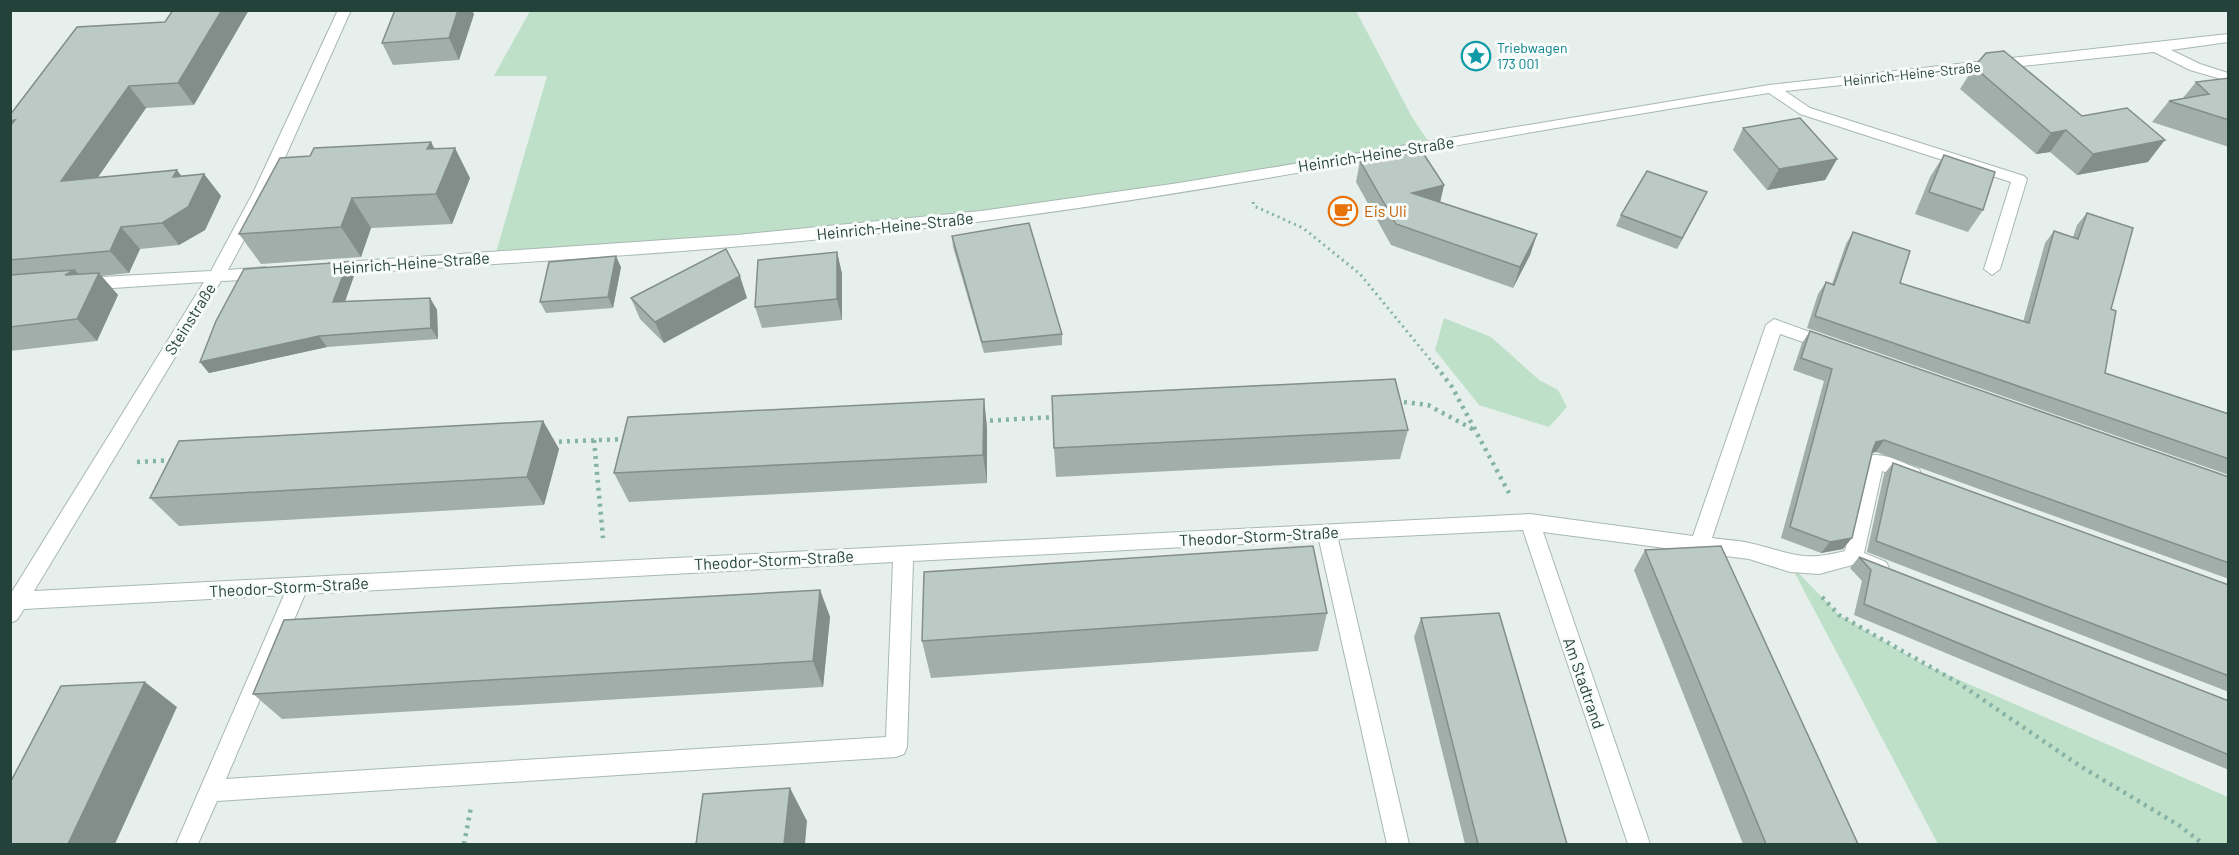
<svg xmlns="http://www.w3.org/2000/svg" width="2239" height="855" font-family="Barlow,sans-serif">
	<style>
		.green { fill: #bfe0c8 }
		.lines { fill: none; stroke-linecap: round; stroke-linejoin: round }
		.minor-casing { stroke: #a8b8b2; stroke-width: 2 }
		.path-far1 { stroke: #86b3a5; stroke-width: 3; stroke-dasharray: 2 4; stroke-linecap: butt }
		.path { stroke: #86b3a5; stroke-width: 4.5; stroke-dasharray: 3 5; stroke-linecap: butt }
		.minor { fill: #fff; fill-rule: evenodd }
		.wall { fill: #a1aea9 }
		.shaded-wall { fill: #838d89 }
		.building { fill: #bbcac4; stroke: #838d89; stroke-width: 1.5 }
		.labels { text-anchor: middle; stroke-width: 6; stroke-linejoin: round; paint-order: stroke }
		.far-culture-label { font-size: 14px; fill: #0d838f; stroke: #f7fbf9; text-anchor: start }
		.far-street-label { font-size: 14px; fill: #24423a; stroke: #f7fbf9 }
		.street-label { font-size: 16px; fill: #24423a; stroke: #f7fbf9 }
		.food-label { font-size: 16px; fill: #c56008; stroke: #f7fbf9; text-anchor: start }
	</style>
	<rect width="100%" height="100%" fill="#e6efeb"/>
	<!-- green -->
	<g class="green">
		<path d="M 530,11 L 1356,11 L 1412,117 L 1430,144 L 982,215 L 495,256 L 547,76 L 494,76 Z"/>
		<path d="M 1444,318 L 1491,337 L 1539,380 L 1558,390 L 1567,407 L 1549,427 L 1479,405 L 1435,350 Z"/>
		<path d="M 1790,564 L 1839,615 L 1923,664 L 2228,797 L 2228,844 L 1938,844 Z"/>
	</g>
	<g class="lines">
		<!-- minor casing -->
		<g class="minor-casing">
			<g id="minor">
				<path d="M 338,10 L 351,10 L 270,191 L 228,270 L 265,267 L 273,273 L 265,279 L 221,281 L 34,591 L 1530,514 L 1693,536 L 1766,325 L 1774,319 L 1835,341 L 1838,345 L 1829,351 L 1780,334 L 1712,538 C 1724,540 1737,540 1749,543 C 1791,552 1799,563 1845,551 L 1868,456 C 1883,451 1905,464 1919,469 L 1921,474 L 1919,479 L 1912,481 L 1882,471 L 1864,553 L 1886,562 L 1889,568 L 1886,574 L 1879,576 L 1852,565 L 1819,574 L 1790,572 L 1749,559 L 1543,532 L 1650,844 L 1628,844 L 1523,530 L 1338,539 L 1409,844 L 1387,844 L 1319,540 L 913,561 L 907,747 L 904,754 L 896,757 L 217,801 L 198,844 L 176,844 L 284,595 L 24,609 L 17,620 L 10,623 L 10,595 L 204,282 L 83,290 L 75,284 L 83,278 L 211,271 L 254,191 ZM 893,562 L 886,737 L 226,779 L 305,594 Z"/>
				<path d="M 2228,34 L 2228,42 L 2171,50 L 2200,64 L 2228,73 L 2228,81 L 2190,70 L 2154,52 L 1785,91 L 1810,108 L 2024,176 L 2027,179 L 2000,269 L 1992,275 L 1984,269 L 2011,182 L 1800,114 L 1769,93 C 1507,133 1247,187 984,221 C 767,249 547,260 329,275 L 321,269 L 329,263 L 737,235 L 981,211 L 1179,183 L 1769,85 Z"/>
			</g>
		</g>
		<!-- path-far1 -->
		<path class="path-far1" d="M 1253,202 L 1254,206 L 1303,228 L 1360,274 L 1437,368"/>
		<!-- path -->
		<g class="path">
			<path d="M 1436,366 L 1452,387 L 1509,493"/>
			<path d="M 1396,401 L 1428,405 L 1476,431"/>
			<path d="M 982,421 L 1056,417"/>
			<path d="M 594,440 L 603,538"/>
			<path d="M 551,442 L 627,439"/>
			<path d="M 137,462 L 175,460"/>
			<path d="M 1822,597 L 1839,615 L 1957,682 L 2080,766 L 2180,826 L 2203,844"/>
			<path d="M 464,844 L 471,807"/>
		</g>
		<!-- minor -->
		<use href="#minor" class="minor"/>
	</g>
	<!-- wall -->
	<g class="wall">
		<path d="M 474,14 L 459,60 L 393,65 L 382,43 Z"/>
		<path d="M 165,22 L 194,105 L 146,108 L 98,177 L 181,176 L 204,174 L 221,196 L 205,230 L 179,245 L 140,249 L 129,273 L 101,276 L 118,295 L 97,341 L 10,351 L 10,115 Z"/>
		<path d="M 1974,67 L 2082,116 L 2148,162 L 2077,175 L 2050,152 L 2036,154 L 1960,89 Z"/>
		<path d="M 2229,78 L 2229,147 L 2152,122 L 2169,101 L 2183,98 L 2196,82 Z"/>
		<path d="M 1743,128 L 1837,159 L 1825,180 L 1767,190 L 1733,150 Z"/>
		<path d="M 434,149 L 470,178 L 452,224 L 371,228 L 361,257 L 261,264 L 239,234 Z"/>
		<path d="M 1944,155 L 1983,210 L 1968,232 L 1915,214 L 1930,177 Z"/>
		<path d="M 1360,161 L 1444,185 L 1440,202 L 1537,234 L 1530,255 L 1513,288 L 1391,245 L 1356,182 Z"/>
		<path d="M 1701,204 L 1677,249 L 1616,226 L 1621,215 Z"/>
		<path d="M 2087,213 L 2111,309 L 2105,373 L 2229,414 L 2229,475 L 1807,328 L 1818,294 L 1826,282 L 1832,284 L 1846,244 L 1853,232 L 1900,283 L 2023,322 L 2045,243 L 2054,231 L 2073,237 L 2077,225 Z"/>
		<path d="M 952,236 L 1062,334 L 1062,345 L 984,353 L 953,247 Z"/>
		<path d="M 837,252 L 842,274 L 842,320 L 762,328 L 755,307 Z"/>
		<path d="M 621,267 L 613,308 L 546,313 L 540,302 Z"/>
		<path d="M 355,273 L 345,301 L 430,298 L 437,310 L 438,339 L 327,347 L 209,373 L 200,362 Z"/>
		<path d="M 631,298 L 747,298 L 664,343 L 640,319 Z"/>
		<path d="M 1810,331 L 2229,477 L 2229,579 L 1876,452 L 1872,453 L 1843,549 L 1821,553 L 1781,538 L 1824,381 L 1793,370 L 1802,343 Z"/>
		<path d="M 984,399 L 987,428 L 987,483 L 629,502 L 614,473 Z"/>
		<path d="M 543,421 L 559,449 L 544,505 L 179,526 L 150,498 Z"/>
		<path d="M 1408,430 L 1400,459 L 1056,477 L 1054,448 Z"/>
		<path d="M 1893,463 L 2229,585 L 2229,692 L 1867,552 L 1884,474 Z"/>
		<path d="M 1645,550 L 1858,844 L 1743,844 L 1634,570 Z"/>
		<path d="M 1859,557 L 2229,701 L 2229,770 L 1854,615 L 1862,581 L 1850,568 Z"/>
		<path d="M 820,590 L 830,617 L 823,687 L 282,719 L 253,694 Z"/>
		<path d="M 1327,613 L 1318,651 L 931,678 L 922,641 Z"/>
		<path d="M 1421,618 L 1567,844 L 1465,844 L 1414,637 Z"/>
	</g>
	<!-- shaded-wall -->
	<g class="shaded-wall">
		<path d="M 222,10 L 249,10 L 194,105 L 178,83 Z"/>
		<path d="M 458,10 L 472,10 L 474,14 L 459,60 L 449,38 Z"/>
		<path d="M 129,86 L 146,108 L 80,203 L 61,181 Z"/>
		<path d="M 2066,130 L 2050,152 L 2036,154 L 2051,133 Z"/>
		<path d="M 2165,140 L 2148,162 L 2077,175 L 2093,154 Z"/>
		<path d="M 431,142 L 446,170 L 455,148 L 470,178 L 452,224 L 436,194 L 427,149 Z"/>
		<path d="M 1837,159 L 1825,180 L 1767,190 L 1779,169 Z"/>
		<path d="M 177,170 L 194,193 L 173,177 Z"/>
		<path d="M 204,174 L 221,196 L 205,230 L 179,245 L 162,223 Z"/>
		<path d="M 1444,185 L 1439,207 L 1412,193 Z"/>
		<path d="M 1707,192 L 1701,204 L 1677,249 L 1682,238 Z"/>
		<path d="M 352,198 L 371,228 L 361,257 L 341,227 Z"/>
		<path d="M 121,227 L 140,249 L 129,273 L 110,251 Z"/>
		<path d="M 1537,234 L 1530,255 L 1513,288 L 1520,267 Z"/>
		<path d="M 837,252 L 842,274 L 842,320 L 837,299 Z"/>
		<path d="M 616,256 L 621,267 L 613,308 L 608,297 Z"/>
		<path d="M 348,262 L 355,273 L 341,313 L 333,302 Z"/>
		<path d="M 75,270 L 91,289 L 99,273 L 118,295 L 97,341 L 77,319 L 65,275 Z"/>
		<path d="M 740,276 L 747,298 L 664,343 L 655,322 Z"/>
		<path d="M 430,298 L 437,310 L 438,339 L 431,328 Z"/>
		<path d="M 319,336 L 327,347 L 209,373 L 200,362 Z"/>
		<path d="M 984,399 L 987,428 L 987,483 L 983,455 Z"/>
		<path d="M 543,421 L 559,449 L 544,505 L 527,477 Z"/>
		<path d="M 1884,440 L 1876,452 L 1867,454 L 1876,442 Z"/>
		<path d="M 1852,538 L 1843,549 L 1821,553 L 1830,542 Z"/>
		<path d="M 820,590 L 830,617 L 823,687 L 813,661 Z"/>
		<path d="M 145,682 L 177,707 L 115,844 L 68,844 Z"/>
		<path d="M 790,788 L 807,821 L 805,844 L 784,844 Z"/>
	</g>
	<!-- building -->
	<g class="building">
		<path d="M 173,10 L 222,10 L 178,83 L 129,86 L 61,181 L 177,170 L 173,177 L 204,174 L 188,207 L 162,223 L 121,227 L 110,251 L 10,260 L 10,126 L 15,120 L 10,121 L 10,115 L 77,27 L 165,22 Z"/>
		<path d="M 395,10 L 458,10 L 449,38 L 382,43 Z"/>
		<path d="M 2004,51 L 2082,116 L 2127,108 L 2165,140 L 2093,154 L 2066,130 L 2051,133 L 1974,67 L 1986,53 Z"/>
		<path d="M 2229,78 L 2229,120 L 2169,101 L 2209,94 L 2196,82 Z"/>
		<path d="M 1800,118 L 1837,159 L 1779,169 L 1743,128 Z"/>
		<path d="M 431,142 L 427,149 L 455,148 L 436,194 L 352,198 L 341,227 L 239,234 L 280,158 L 310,156 L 314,148 Z"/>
		<path d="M 1421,150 L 1444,185 L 1412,193 L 1537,234 L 1520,267 L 1396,224 L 1360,161 Z"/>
		<path d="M 1944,155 L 1995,172 L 1983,210 L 1929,192 Z"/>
		<path d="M 1647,171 L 1707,192 L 1682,238 L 1621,215 Z"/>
		<path d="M 2087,213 L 2133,228 L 2111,309 L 2116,311 L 2105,373 L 2229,414 L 2229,459 L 1815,316 L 1826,282 L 1834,285 L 1853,232 L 1910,251 L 1900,283 L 2029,323 L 2054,231 L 2078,239 Z"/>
		<path d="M 1029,223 L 1062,334 L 982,342 L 952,236 Z"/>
		<path d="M 726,249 L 740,276 L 655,322 L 631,298 Z"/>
		<path d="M 837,252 L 837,299 L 755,307 L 758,260 Z"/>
		<path d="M 616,256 L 608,297 L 540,302 L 549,262 Z"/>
		<path d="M 348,262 L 333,302 L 430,298 L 431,328 L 319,336 L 200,362 L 216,321 L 244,269 Z"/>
		<path d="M 75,270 L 65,275 L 99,273 L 77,319 L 10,327 L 10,275 Z"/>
		<path d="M 1810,331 L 2229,477 L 2229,563 L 1884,440 L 1876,442 L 1873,449 L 1852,538 L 1830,542 L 1790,527 L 1832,369 L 1801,358 Z"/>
		<path d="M 1395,379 L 1408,430 L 1054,448 L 1052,396 Z"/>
		<path d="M 984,399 L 983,455 L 614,473 L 628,417 Z"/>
		<path d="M 543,421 L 527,477 L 150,498 L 179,441 Z"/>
		<path d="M 1893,463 L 2229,585 L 2229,676 L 1876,541 Z"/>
		<path d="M 1313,546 L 1327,613 L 922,641 L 924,572 Z"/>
		<path d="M 1721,546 L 1858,844 L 1766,844 L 1645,550 Z"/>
		<path d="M 1859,557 L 2229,701 L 2229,755 L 1864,604 L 1871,570 Z"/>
		<path d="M 820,590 L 813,661 L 253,694 L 284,620 Z"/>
		<path d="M 1499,613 L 1567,844 L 1478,844 L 1421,618 Z"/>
		<path d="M 145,682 L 68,844 L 10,844 L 10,783 L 61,686 Z"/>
		<path d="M 790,788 L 784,844 L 696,844 L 703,794 Z"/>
	</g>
	<!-- icons -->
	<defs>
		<g id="sight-ring" transform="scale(1.5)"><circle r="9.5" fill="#f7fbf9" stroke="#0f9aa8" stroke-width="1.5"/><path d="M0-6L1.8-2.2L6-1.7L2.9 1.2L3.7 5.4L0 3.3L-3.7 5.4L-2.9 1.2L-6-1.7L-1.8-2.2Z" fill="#0f9aa8"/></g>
		<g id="cafe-ring" transform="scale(1.5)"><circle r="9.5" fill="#f7fbf9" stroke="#e8710a" stroke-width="1.5"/><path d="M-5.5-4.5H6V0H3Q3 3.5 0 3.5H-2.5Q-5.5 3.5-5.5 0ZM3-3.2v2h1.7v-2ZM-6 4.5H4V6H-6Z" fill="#e8710a"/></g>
	</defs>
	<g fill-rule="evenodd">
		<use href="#sight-ring" x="1476" y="56"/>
		<use href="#cafe-ring" x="1343" y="211"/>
	</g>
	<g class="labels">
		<!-- far-culture labels -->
		<g class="far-culture-label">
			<text x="1497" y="53">Triebwagen<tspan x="1497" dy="16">173 001</tspan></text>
		</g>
		<!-- far-street labels -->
		<g class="far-street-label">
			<text transform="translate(1912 74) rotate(-6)" y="5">Heinrich-Heine-Straße</text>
		</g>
		<!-- street labels -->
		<g class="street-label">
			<text transform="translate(1376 154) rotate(-9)" y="6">Heinrich-Heine-Straße</text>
			<text transform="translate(895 226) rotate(-6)" y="6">Heinrich-Heine-Straße</text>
			<text transform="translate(411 263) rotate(-4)" y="6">Heinrich-Heine-Straße</text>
			<text transform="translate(190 319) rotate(-58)" y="6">Steinstraße</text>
			<text transform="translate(1259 536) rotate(-3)" y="6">Theodor-Storm-Straße</text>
			<text transform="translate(774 560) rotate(-3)" y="6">Theodor-Storm-Straße</text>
			<text transform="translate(289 587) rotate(-3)" y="6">Theodor-Storm-Straße</text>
			<text transform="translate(1584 683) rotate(71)" y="6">Am Stadtrand</text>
		</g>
		<!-- food labels -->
		<g class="food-label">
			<text x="1364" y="217">Eis Uli</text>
		</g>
	</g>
	<!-- border -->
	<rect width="2239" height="855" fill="none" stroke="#24423a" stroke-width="24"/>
</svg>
